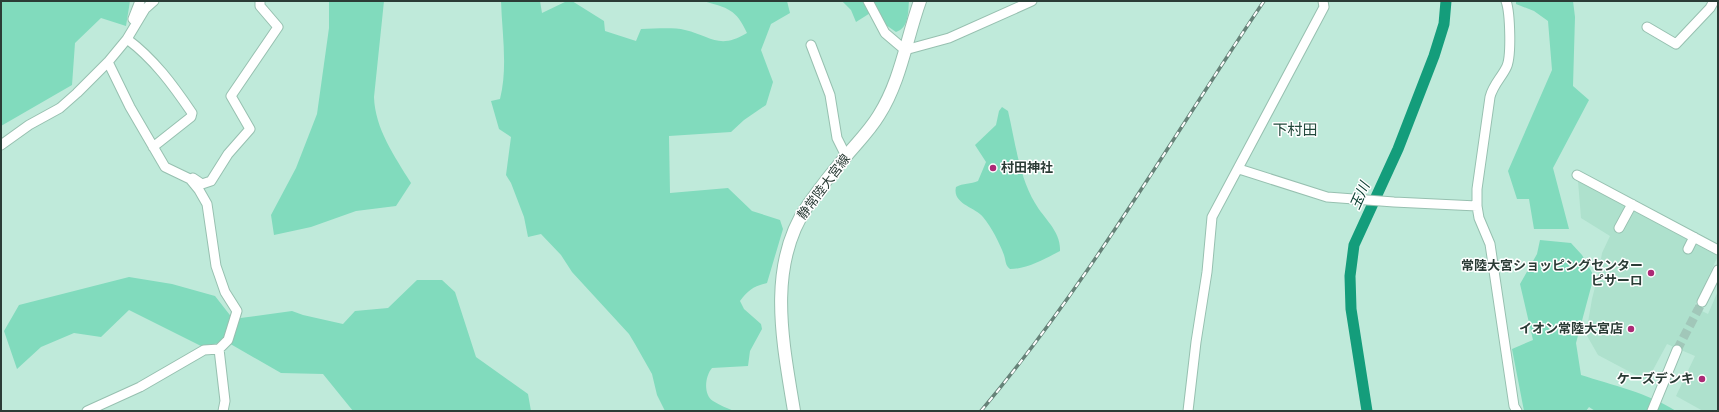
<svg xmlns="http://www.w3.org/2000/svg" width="1719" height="412" font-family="'Sofia Sans Condensed','Noto Sans JP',sans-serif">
<rect width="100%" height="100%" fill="#bfeada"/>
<!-- built -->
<path fill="#aee1cd" d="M 1578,181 L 1718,256 L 1694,307 L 1708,314 L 1718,291 L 1718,411 L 1703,411 L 1676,396 L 1695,356 L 1667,344 L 1647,381 L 1598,355 L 1586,334 L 1592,299 L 1599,271 L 1602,253 L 1610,236 L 1581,218 Z"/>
<!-- green -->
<path fill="#81dbbd" d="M 1,1 L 130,1 L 126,26 L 101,18 L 75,43 L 72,85 L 1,126 Z
M 329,1 L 384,1 L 374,97 C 375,129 395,157 411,183 L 396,206 L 356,211 L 311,227 L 274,235 L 271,215 L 296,168 L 317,114 L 329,28 Z
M 501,1 L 540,1 L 542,13 L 567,1 L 572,1 L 604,21 L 605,31 L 636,41 L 641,29 C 655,29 672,27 685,30 C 711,36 719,50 747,33 C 736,9 728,8 703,1 L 787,1 L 790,13 L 771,24 L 761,50 L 773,82 L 766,105 L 744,120 L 731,132 L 669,136 L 670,193 L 728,188 L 752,211 L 780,220 L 783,229 L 767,283 C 754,286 748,290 740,301 L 744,309 L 761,324 L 762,329 L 750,351 L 748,366 L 712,368 C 705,376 703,395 713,401 C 719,405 727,408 734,411 L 665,411 L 657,395 L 652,374 L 635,344 L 629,334 L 572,272 L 561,255 L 541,234 L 528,237 L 524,217 L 511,183 L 506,175 L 511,137 L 499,129 L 491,101 L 500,99 C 508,68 502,33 501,1 Z
M 842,1 L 909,1 C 908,12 909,28 896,32 L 883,23 L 875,10 L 856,22 L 851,10 Z
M 1516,1 L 1573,1 L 1575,17 L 1573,86 L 1589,100 L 1553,168 L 1569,229 L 1534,229 L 1529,199 L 1517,199 L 1508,171 L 1552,70 L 1548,21 L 1534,11 L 1516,4 Z
M 1002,107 L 1008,111 C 1015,141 1019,176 1035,203 C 1044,219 1061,231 1060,251 C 1044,259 1028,269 1010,269 C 1005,265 1006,261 1004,255 C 999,242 992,228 983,217 C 975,207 952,204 956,187 C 963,183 971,184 978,181 L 986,162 L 975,145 L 996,125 L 999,111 Z
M 1540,240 L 1571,243 L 1582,255 L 1594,276 L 1576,343 L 1581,375 C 1612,385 1648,393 1676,411 L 1595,411 L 1589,407 L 1586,411 L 1524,411 L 1512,349 L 1533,340 L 1520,284 L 1537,254 Z
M 129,277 L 172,284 L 215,296 L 233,319 L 292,311 L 303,315 L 343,324 L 355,311 L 388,308 L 417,280 L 442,280 L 455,292 L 476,357 L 528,394 L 531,411 L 353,411 L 323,374 L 281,373 L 227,342 L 201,346 L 129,310 L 101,337 L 74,333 L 41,347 L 17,369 L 4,331 L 19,305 Z"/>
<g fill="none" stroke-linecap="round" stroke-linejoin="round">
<!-- river -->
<path stroke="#149d7b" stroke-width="11" d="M 1367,411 L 1351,309 L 1350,276 L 1354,245 L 1398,149 L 1434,56 L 1444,24 L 1446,1"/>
<!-- minor-tunnel -->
<path stroke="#a1c7b9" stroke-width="9" stroke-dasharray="9 4.5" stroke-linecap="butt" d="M 1677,350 L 1702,302"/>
<defs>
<path id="minor" d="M 868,1 L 885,33 L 905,50 L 949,38 L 1032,1
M 1506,1 C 1510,12 1512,58 1506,68 C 1501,78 1493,85 1490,97 L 1477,189 L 1477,206 L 1479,218 L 1490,244 L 1514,406 L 1517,411
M 135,21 L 133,19 L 140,1
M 1647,27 L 1676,44 L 1710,8 L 1714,1
M 127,39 C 154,59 173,85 192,113 L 191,117 L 153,147
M 811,45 L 830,95 L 837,138 L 846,156
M 1,145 L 29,125 L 60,108 L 77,93 L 108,62 L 127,39 L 145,9 L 154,1
M 1239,169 L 1327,197 L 1394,202 L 1477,206
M 1577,175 L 1718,250
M 193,178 L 202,184 L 211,181 L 228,154 L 250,129 L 231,96 L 278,27 L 260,6 L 260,1
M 1619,228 L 1632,204
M 1688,249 L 1694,237
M 1702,302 L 1718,270
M 219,349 L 225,401 L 223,411
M 87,411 L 140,387 L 204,350 L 219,349 L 228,340 L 237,311 L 225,292 L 216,266 L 207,204 L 199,190 L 190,179 L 165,167 L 130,107 L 108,62
M 1188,411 L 1196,342 L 1207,272 L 1212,217 L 1324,7 L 1323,1
M 1652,411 L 1677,350"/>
<path id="major" d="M 794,411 C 783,343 766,266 808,205 C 820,188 833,171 847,155 C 858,142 870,130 879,115 C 901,80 906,40 920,1"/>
</defs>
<!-- minor casing -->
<use href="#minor" stroke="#97c0b0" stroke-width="11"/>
<!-- major casing -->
<use href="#major" stroke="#97c0b0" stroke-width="14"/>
<!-- minor -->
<use href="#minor" stroke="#fff" stroke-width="9"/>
<!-- major -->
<use href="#major" stroke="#fff" stroke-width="12"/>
<defs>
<path id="rail" d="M 981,411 C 1088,284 1171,139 1264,1"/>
</defs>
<!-- rail casing -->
<use href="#rail" stroke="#668278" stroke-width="3.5"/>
<!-- rail -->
<use href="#rail" stroke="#fff" stroke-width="2" stroke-dasharray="6" stroke-linecap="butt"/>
</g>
<!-- markers -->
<g fill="#ac2a76" stroke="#fff" stroke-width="1.5">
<circle cx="993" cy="168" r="4"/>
<circle cx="1651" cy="273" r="4"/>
<circle cx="1631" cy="329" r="4"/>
<circle cx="1702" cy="379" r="4"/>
</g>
<g text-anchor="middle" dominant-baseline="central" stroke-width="3" stroke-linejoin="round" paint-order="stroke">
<!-- poi labels -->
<g font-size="13" font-weight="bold" fill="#2b3c36" stroke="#fff" text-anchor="end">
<text x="1001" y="168" text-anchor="start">村田神社</text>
<text x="1643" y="266">常陸大宮ショッピングセンター<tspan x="1643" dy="15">ピサーロ</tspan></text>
<text x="1623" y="329">イオン常陸大宮店</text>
<text x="1694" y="379">ケーズデンキ</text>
</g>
<!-- street labels -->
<g font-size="13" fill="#2b3c36" stroke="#fff">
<text transform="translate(824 187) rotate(-53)">静常陸大宮線</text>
</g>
<!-- water labels -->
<g font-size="14" font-style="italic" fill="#063d2e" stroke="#fff">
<text transform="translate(1360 196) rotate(-66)">玉川</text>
</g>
<!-- quarter labels -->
<g font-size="15" fill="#23493c" stroke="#fff">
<text x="1295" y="130">下村田</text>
</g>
</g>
<!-- border -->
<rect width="1719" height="412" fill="none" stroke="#2b3c36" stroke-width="4"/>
</svg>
